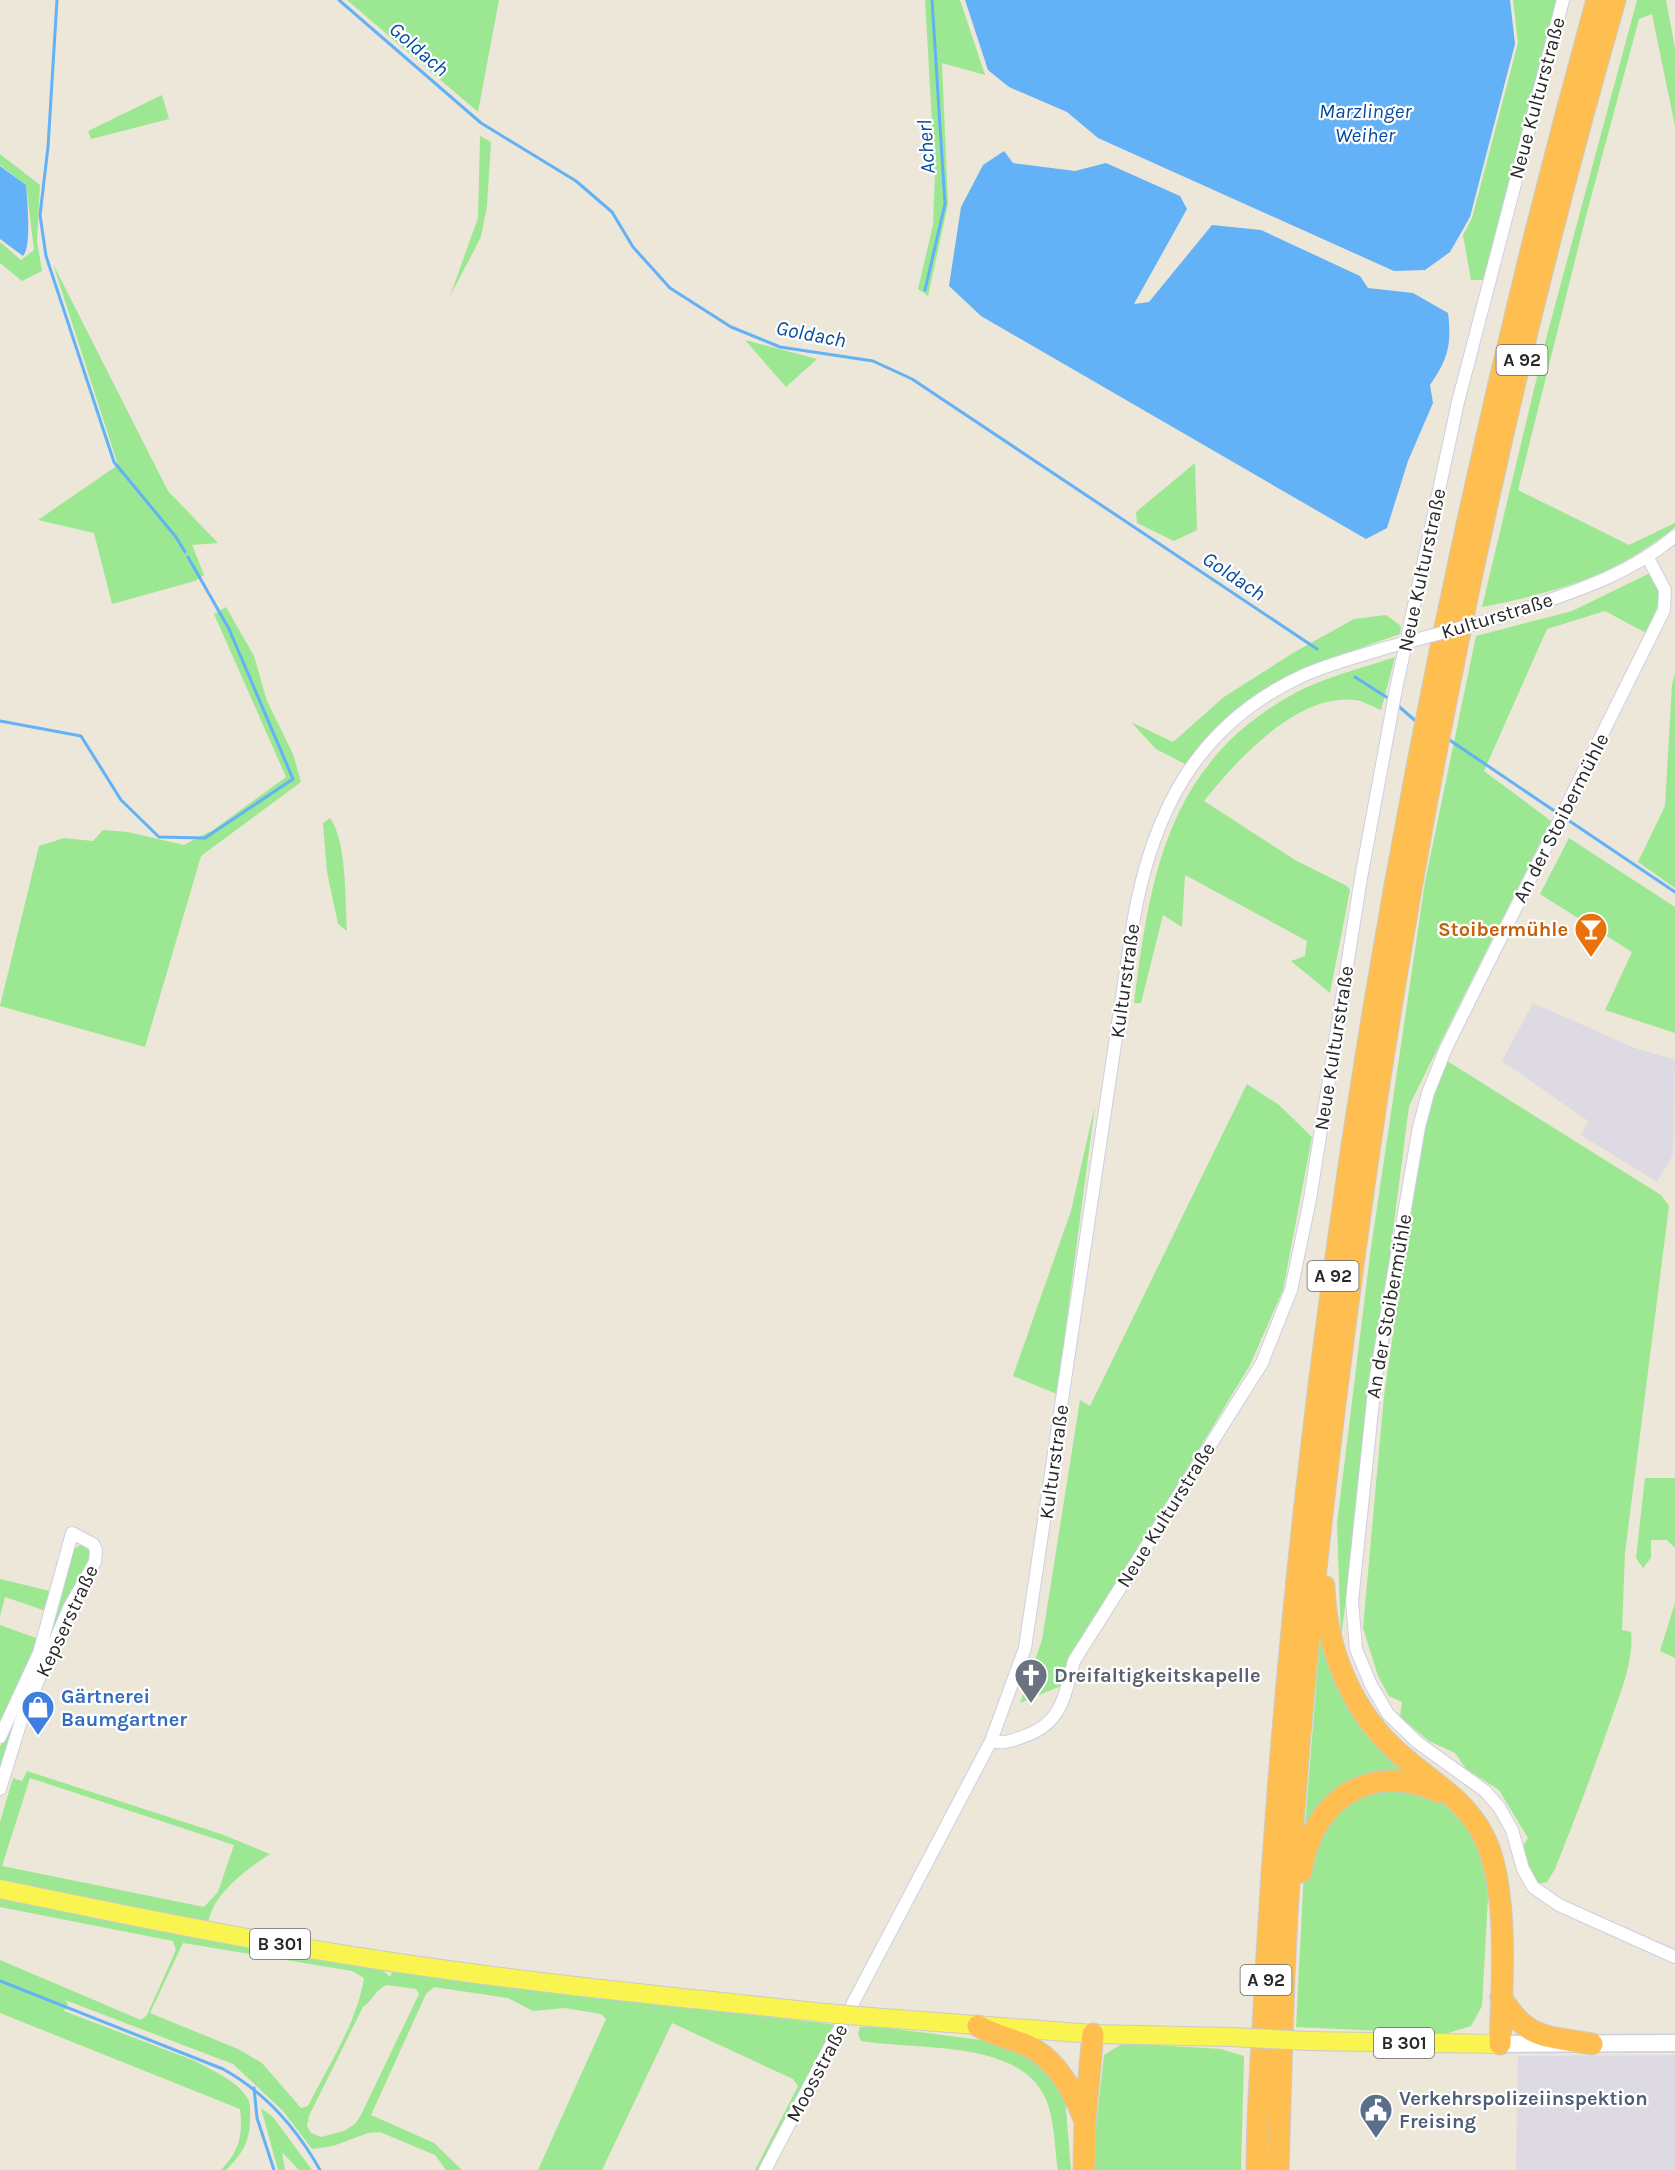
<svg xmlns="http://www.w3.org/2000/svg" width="1675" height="2170" font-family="Karla,sans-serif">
<rect width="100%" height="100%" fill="#ece7d8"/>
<!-- industrial -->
<path fill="#dedae3" d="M 1533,1003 L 1635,1048 L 1675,1060 L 1673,1155 L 1657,1182 L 1581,1135 L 1588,1121 L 1502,1061 Z
M 1675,2055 L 1675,2170 L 1516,2170 L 1518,2056 Z"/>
<!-- green -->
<path fill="#9ce791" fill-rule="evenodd" d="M 347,0 L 499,0 L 478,112 Z
M 925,0 L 960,0 L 985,75 L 942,63 L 948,204 L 928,296 L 918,289 L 933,225 L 935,173 Z
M 1513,0 L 1556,0 L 1487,280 L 1471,280 L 1463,235 L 1472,218 L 1518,43 Z
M 1637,0 L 1666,0 L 1675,48 L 1675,126 L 1652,14 L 1639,19 L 1586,216 L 1518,490 L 1629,545 L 1675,523 L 1675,527 C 1615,576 1557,592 1482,607 L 1546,339 Z
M 162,95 L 169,119 L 91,139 L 88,131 Z
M 480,136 L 491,142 L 487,206 L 481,237 L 450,296 L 478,218 Z
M 0,154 L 40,185 L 37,241 L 42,271 L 22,281 L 0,263 L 0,242 L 21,260 L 34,250 L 26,185 L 0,165 Z
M 53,264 L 168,491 L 218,543 L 192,545 L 204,575 L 195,581 L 112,604 L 94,533 L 38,520 L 118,465 Z
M 745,340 L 817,359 L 786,387 Z
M 1195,463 L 1197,530 L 1174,541 L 1137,523 L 1136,512 Z
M 1648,574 L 1653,577 L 1662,596 L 1646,633 L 1605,611 L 1547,629 L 1484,771 L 1551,821 L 1409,1106 L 1341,1638 L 1337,1524 L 1370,1255 L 1425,882 L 1476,636 L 1572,611 Z
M 226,607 L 254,656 L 267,701 L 293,754 L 301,782 L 201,856 L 145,1047 L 0,1006 L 39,846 L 64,838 L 93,841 L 103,830 L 128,832 L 184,845 L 213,830 L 286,777 L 214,614 Z
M 1386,615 L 1401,626 L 1400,634 C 1305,667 1252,685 1185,764 L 1156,749 L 1131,722 L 1173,742 L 1224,697 L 1293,653 L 1354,619 Z
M 1395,657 L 1381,710 C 1373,707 1363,701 1355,700 C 1297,693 1237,760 1204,801 L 1295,860 L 1347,886 L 1350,890 L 1330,993 L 1291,961 L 1305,956 L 1307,941 L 1185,875 L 1182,927 L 1163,915 L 1141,1003 L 1134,1003 C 1150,876 1167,767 1288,697 C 1320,678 1359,669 1395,657 Z
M 1675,673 L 1675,888 L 1638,862 L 1665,806 L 1672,685 Z
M 330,818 C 347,841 345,901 347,931 L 338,924 L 327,872 L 323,823 Z
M 1569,838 L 1675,907 L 1675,1033 L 1605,1010 L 1632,952 L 1540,894 Z
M 1444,1059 L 1661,1195 L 1669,1206 L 1625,1553 L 1622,1630 L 1631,1632 C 1634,1660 1621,1691 1612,1717 C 1594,1769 1575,1819 1555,1869 L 1547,1882 L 1538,1884 L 1532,1877 L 1523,1846 L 1528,1838 L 1499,1790 L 1466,1769 L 1455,1753 L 1429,1741 L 1400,1717 L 1402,1702 L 1389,1696 L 1378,1676 L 1363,1628 L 1384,1396 L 1424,1117 Z
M 1247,1084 L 1279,1105 L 1312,1137 L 1283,1290 L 1250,1365 L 1065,1670 L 1061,1686 L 1020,1703 L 1042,1640 L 1080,1400 L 1090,1406 Z
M 1095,1105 L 1057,1394 L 1013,1376 L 1071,1211 Z
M 1645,1478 L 1675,1478 L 1675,1548 L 1667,1540 L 1651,1540 L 1651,1558 L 1643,1568 L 1636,1558 Z
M 82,1544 L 88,1547 L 92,1556 L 0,1772 L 0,1747 L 9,1729 L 72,1550 Z
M 0,1579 L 50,1591 L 43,1610 L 5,1597 L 0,1616 Z
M 1675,1603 L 1675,1658 L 1660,1651 Z
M 0,1625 L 39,1639 L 0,1731 Z
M 1321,1627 L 1330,1656 L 1429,1781 L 1402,1773 L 1307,1826 L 1305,1825 Z
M 27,1771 L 221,1834 L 270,1854 C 250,1867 222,1887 212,1910 C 210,1915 209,1919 207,1924 L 0,1881 L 0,1822 L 13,1778 L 22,1781 ZM 30,1778 L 234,1845 L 218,1892 L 204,1907 L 2,1866 Z
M 1390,1784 L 1441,1798 L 1475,1833 L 1485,1870 L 1488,1897 L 1482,2006 L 1471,2026 L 1445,2034 L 1296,2027 L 1304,1871 L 1333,1809 Z
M 0,1896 L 376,1964 L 390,1977 L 392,1972 L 838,2025 L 759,2170 L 755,2170 L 798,2086 L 793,2079 L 672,2023 L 602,2170 L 538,2170 L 606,2019 L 601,2014 L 565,2008 L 533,2011 L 508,1998 L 434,1987 L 426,1994 L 371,2115 L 434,2143 L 462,2170 L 446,2170 L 435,2155 L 380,2132 L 368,2133 L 333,2146 L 312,2149 L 283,2111 L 233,2064 L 65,2000 L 68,2004 L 64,2011 L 195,2061 C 212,2070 238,2081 248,2099 C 251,2104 250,2112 250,2117 C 250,2142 243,2153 226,2170 L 221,2170 C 240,2150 243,2135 240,2109 L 0,2013 L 0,1960 L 141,2020 L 147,2015 L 176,1950 L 173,1941 L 0,1907 ZM 183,1943 L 352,1971 L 364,1978 C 357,2023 328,2066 308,2106 L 301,2108 L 262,2063 L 238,2049 L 150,2013 ZM 387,1985 L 416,1989 L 419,1994 L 361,2115 L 355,2124 L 344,2131 L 321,2137 L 311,2133 L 307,2126 L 309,2116 L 363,2007 C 373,2000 376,1989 387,1985 Z
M 873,2026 L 996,2042 L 1018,2049 L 1048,2073 L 1065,2097 L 1071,2170 L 1058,2170 C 1054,2146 1055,2111 1041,2090 C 1009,2040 914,2050 861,2041 L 858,2034 L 860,2027 Z
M 1123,2043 L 1221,2049 L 1244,2056 L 1241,2170 L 1094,2170 L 1096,2126 L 1104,2055 Z
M 261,2108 L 273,2117 L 312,2170 L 299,2170 L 282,2152 L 285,2170 L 278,2170 Z"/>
<!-- water -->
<path fill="#63b1f6" d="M 965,0 L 1510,0 L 1515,44 L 1470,217 L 1450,252 L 1425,270 L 1394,271 L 1098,138 L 1067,112 L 1009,87 L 988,70 Z
M 1004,151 L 1013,163 L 1075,171 L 1106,163 L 1180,196 L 1187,209 L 1134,304 L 1149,302 L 1212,225 L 1261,230 L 1360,276 L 1368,288 L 1413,293 L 1448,313 C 1452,344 1448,359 1430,385 L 1433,403 L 1408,461 L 1387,528 L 1366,539 L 981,316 L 949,286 L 961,207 L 983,165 Z
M 0,166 L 26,185 C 27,200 32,246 23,256 L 0,239 Z"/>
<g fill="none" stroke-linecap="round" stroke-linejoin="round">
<!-- stream -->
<path stroke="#63b1f6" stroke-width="3" d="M 57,0 L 48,147 L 40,215 L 46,256 L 114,462 L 176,537 L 185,552
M 339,0 L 481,123 L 576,181 L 612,212 L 633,247 L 670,288 L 731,327 L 780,347 L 873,361 L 912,379 L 1317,649
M 925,290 L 945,204 L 932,0
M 1355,677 L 1391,700
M 1396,704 L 1418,723
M 0,721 L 81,736 L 121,800 L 159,837 L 205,838 L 293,779 L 229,629 L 188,557
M 1448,739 L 1559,814
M 1565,818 L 1675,892
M 0,1981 L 223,2069 C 266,2093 296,2127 320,2170
M 254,2088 L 257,2118 L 274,2170"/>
<defs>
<path id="minor" d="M 1648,558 L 1665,590 L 1664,610 L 1446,1048 L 1428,1093 L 1419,1127 L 1375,1382 L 1352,1601 L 1356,1649 L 1371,1685 L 1388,1714 L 1417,1742 L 1485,1791 L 1499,1807 L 1512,1830 L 1523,1869 L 1533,1887 L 1559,1905 L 1675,1957
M 1498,618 C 1561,595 1623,580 1675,536
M 0,1737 L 39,1653 L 72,1533 L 93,1544 L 96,1550 L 95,1562 L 69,1608 L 21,1721 L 0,1789
M 991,1741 C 1003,1744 1011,1741 1022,1737 C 1062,1724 1064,1697 1074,1661 L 1262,1363 L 1291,1290 L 1310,1199 L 1361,878 L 1396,689 L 1458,402 L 1563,0
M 765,2170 L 991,1741 L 1025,1648 L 1133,923 C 1152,813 1196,725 1302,676 C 1328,664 1357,657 1385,648"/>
<path id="secondary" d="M 1500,2044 L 1675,2043"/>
<path id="primary" d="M 0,1889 C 126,1915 252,1941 379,1960 C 528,1983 677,1997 826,2013
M 871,2017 L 1093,2034 L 1231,2037
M 1308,2041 L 1500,2044"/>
<path id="motorway" d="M 1324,1586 C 1326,1649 1352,1713 1401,1755 C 1429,1780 1463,1798 1482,1833 C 1510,1883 1502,1987 1500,2044
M 1301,1872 C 1312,1800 1370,1760 1439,1792
M 1501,1997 C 1528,2041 1545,2035 1592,2044
M 978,2026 C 993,2035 1009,2038 1026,2045 C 1056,2058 1074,2092 1085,2121
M 1084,2170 L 1085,2121 L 1093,2034
M 1257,2170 C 1257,2104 1263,2037 1266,1971 C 1275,1809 1289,1647 1307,1486 C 1364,983 1462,488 1597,0
M 1278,2170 C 1281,2085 1282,2000 1287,1916 C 1299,1706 1322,1497 1350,1288 C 1407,854 1494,421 1615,0"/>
</defs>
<!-- minor casing -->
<use href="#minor" stroke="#cecee3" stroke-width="14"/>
<!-- secondary casing -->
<use href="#secondary" stroke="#cecee3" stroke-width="19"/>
<!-- primary casing -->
<use href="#primary" stroke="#cbcbcb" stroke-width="20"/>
<!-- motorway casing -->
<use href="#motorway" stroke="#cbcbcb" stroke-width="23"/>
<!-- minor -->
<use href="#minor" stroke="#fff" stroke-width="12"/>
<!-- secondary -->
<use href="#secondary" stroke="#fff" stroke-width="16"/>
<!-- primary -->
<use href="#primary" stroke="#f9f450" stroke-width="18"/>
<!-- motorway -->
<use href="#motorway" stroke="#ffbf50" stroke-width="21"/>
<defs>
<path id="minor-bridge" d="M 1385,648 L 1498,618"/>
<path id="primary-bridge" d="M 826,2013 L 871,2017
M 1231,2037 L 1308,2041"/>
</defs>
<!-- minor-bridge casing -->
<use href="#minor-bridge" stroke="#cecee3" stroke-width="14" stroke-linecap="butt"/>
<!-- primary-bridge casing -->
<use href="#primary-bridge" stroke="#cbcbcb" stroke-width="20" stroke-linecap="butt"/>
<!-- minor-bridge -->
<use href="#minor-bridge" stroke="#fff" stroke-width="12"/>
<!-- primary-bridge -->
<use href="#primary-bridge" stroke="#f9f450" stroke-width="18"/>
</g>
<!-- icons -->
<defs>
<symbol id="bar-pin" viewBox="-11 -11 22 30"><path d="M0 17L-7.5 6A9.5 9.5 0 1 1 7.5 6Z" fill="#e8710a" stroke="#fff"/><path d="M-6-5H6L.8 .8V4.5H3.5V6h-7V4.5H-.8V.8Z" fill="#fff"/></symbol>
<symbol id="church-pin" viewBox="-11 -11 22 30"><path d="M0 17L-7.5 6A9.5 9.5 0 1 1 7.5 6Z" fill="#6b7280" stroke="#fff"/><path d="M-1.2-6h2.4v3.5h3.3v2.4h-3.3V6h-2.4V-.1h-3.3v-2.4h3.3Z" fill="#fff"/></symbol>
<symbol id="shop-pin" viewBox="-11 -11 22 30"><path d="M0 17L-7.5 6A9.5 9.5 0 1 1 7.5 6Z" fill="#3f7fe0" stroke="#fff"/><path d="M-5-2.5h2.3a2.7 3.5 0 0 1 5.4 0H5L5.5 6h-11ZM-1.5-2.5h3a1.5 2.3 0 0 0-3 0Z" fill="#fff"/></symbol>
<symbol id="civic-pin" viewBox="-11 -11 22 30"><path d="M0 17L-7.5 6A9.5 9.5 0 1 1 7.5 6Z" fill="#5c6f8a" stroke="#fff"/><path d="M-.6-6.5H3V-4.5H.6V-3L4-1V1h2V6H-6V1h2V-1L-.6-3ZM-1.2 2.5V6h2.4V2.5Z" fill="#fff"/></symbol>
</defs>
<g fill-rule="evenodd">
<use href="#bar-pin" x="1572" y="910" width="38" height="52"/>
<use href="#church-pin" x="1012" y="1656" width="38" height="52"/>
<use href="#shop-pin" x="19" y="1688" width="38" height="52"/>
<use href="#civic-pin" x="1357" y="2091" width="38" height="52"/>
</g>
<g text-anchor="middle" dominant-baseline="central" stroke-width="4.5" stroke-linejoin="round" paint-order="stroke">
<!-- shield labels -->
<g fill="#fff" stroke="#686868" stroke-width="1.5">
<rect x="1496.5" y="345" width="51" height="30" rx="4.5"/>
<rect x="1307.5" y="1261" width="51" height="30" rx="4.5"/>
<rect x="250" y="1929" width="60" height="30" rx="4.5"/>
<rect x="1240.5" y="1965" width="51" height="30" rx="4.5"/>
<rect x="1374" y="2028" width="60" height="30" rx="4.5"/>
</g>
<g font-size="18" font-weight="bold" fill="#282828">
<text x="1522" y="360">A 92</text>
<text x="1333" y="1276">A 92</text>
<text x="280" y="1944">B 301</text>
<text x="1266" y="1980">A 92</text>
<text x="1404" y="2043">B 301</text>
</g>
<!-- street labels -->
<g font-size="20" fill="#282828" stroke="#fff">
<text transform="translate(1537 98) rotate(-75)">Neue Kulturstraße</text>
<text transform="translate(1422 570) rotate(-78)">Neue Kulturstraße</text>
<text transform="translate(1497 616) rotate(-17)">Kulturstraße</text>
<text transform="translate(1561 818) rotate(-63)">An der Stoibermühle</text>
<text transform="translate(1125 981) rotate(-82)">Kulturstraße</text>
<text transform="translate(1334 1048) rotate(-81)">Neue Kulturstraße</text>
<text transform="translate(1389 1306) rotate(-80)">An der Stoibermühle</text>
<text transform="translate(1054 1462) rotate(-82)">Kulturstraße</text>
<text transform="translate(1166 1515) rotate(-58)">Neue Kulturstraße</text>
<text transform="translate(67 1621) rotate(-65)">Kepserstraße</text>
<text transform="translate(817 2073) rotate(-62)">Moosstraße</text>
</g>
<!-- food labels -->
<g font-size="20" font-weight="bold" fill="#c56008" stroke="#fff" text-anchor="end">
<text x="1568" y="929">Stoibermühle</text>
</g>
<!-- worship labels -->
<g font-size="20" font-weight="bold" fill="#5b616d" stroke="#fff" text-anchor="start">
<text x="1054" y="1675">Dreifaltigkeitskapelle</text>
</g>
<!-- shop labels -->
<g font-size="20" font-weight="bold" fill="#366cbe" stroke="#fff" text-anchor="start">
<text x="61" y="1696">Gärtnerei<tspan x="61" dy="23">Baumgartner</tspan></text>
</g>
<!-- service labels -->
<g font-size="20" font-weight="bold" fill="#4e5e75" stroke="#fff" text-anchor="start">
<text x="1399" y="2098">Verkehrspolizeiinspektion<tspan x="1399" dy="23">Freising</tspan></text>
</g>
<!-- water labels -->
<g font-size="21" font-style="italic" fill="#054b9f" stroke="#fff">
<text transform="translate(419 49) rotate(41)">Goldach</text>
<text x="1365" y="111">Marzlinger<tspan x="1365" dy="24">Weiher</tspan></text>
<text transform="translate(926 147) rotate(-94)">Acherl</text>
<text transform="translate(811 334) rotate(11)">Goldach</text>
<text transform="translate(1234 576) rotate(34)">Goldach</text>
</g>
</g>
</svg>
